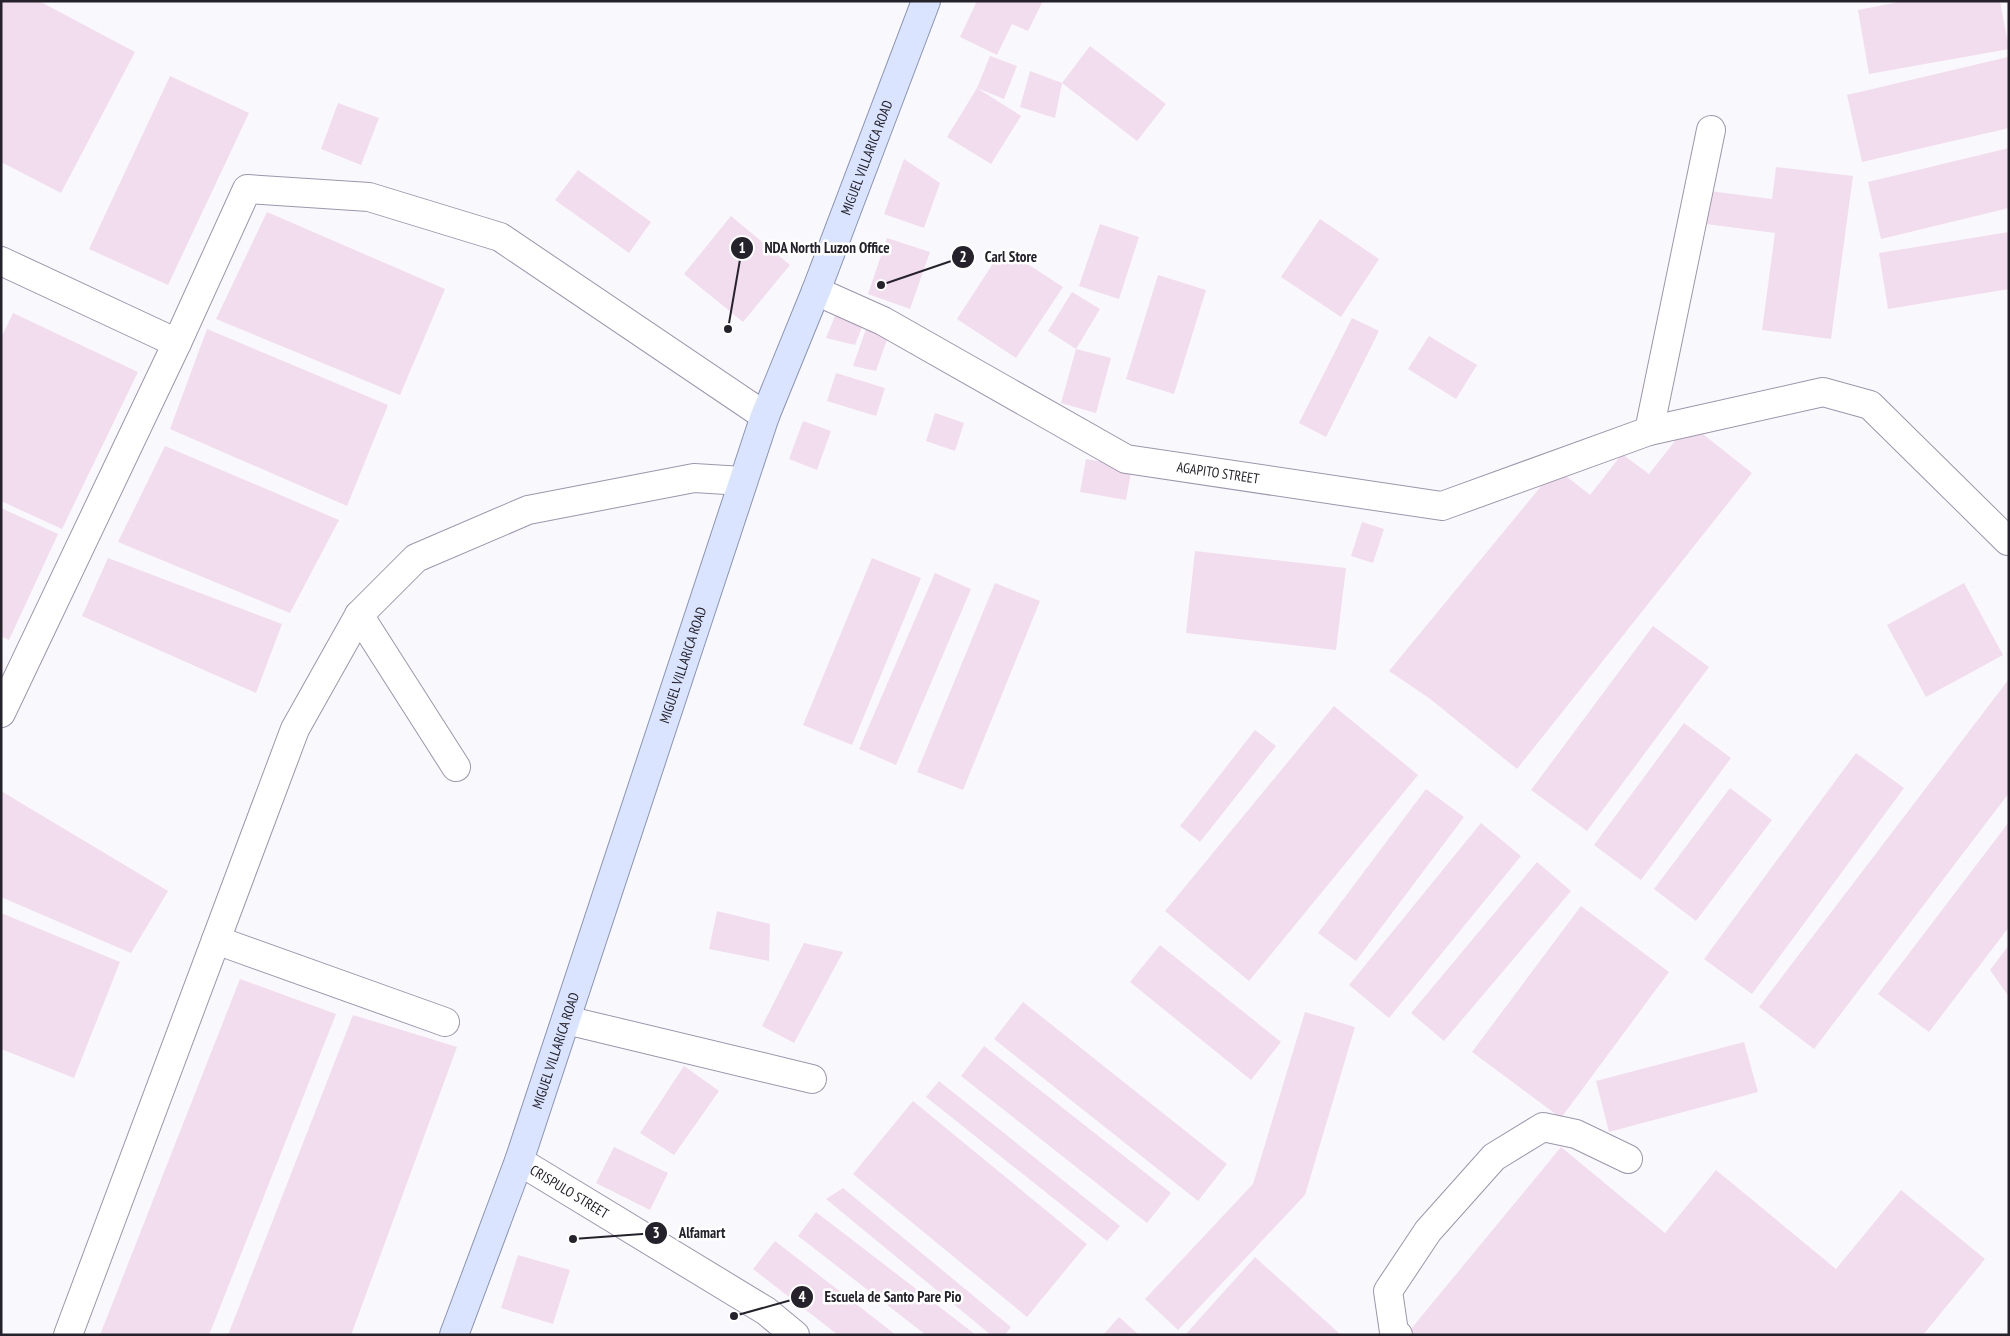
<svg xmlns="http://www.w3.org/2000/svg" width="2010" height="1336" font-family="'PT Sans Narrow',sans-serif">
<rect width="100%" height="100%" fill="#f9f8fd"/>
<!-- building -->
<path fill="#f2ddef" d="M 1,1 L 39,1 L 135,52 L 61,193 L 1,162 Z
M 977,1 L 1043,1 L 1028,31 L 1012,24 L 997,55 L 960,37 Z
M 1904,1 L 2000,1 L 2009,49 L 1869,74 L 1858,10 Z
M 1090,46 L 1166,104 L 1137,141 L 1062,83 Z
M 990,56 L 1017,66 L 1004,99 L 977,88 L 1021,116 L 991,164 L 947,137 L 977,88 Z
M 2008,57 L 2009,128 L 1862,162 L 1847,95 Z
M 1030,71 L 1062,83 L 1055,118 L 1020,107 Z
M 170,76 L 249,113 L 168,285 L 89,249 Z
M 338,103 L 379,118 L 361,165 L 321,149 Z
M 2009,148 L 2009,208 L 1881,239 L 1868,182 Z
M 904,159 L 940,183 L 924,228 L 884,214 Z
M 1776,167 L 1853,176 L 1831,339 L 1762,330 L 1775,233 L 1706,224 L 1710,191 L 1772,199 Z
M 578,170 L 651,222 L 629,253 L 555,200 Z
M 267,212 L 445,289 L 400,395 L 216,319 Z
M 731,216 L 790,265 L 743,322 L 684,274 Z
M 1320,219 L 1379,259 L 1341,317 L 1281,277 Z
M 1100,224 L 1139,237 L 1119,299 L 1079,286 Z
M 2009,232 L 2009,289 L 1888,309 L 1879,253 Z
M 887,238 L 930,252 L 910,309 L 868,294 Z
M 1003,248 L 1063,287 L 1016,358 L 957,319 Z
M 1158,275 L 1206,290 L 1174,394 L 1126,379 Z
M 1072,292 L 1100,309 L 1076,349 L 1048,331 Z
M 837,311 L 864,322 L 855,345 L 826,338 Z
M 13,313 L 138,372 L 62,529 L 1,501 L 1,338 Z
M 1352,318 L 1379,331 L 1326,437 L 1299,423 Z
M 867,326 L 890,331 L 876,371 L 853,366 Z
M 207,329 L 388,405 L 347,506 L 170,429 Z
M 1429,336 L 1477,365 L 1456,399 L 1408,369 Z
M 1076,349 L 1111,358 L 1096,413 L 1061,403 Z
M 836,373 L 885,388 L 876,416 L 827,401 Z
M 935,413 L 964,423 L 955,451 L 926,441 Z
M 803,421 L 831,431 L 817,470 L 789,459 Z
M 1689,423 L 1752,473 L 1517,769 L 1429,698 L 1389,671 L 1556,468 L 1590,495 L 1622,454 L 1649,474 Z
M 165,446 L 339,520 L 290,613 L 118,542 Z
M 1086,459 L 1132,467 L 1126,500 L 1080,492 Z
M 1,508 L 58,534 L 9,640 L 1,636 Z
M 1362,522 L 1384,529 L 1373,563 L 1351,556 Z
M 1195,551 L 1346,568 L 1336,650 L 1186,633 Z
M 108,558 L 282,624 L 256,693 L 82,616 Z
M 872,558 L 921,578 L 852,745 L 803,725 Z
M 935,573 L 971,589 L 896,765 L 859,749 Z
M 995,583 L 1040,601 L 963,790 L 917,772 Z
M 1964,583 L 2003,655 L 1926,697 L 1887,625 Z
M 1653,626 L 1709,667 L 1587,831 L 1531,790 Z
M 2009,679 L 2009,793 L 1814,1049 L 1759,1007 Z
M 1334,706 L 1418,775 L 1249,981 L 1165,911 Z
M 1684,723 L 1731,758 L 1641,880 L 1594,845 Z
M 1255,730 L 1276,746 L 1200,842 L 1180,826 Z
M 1856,753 L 1904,788 L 1752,994 L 1704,959 Z
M 1730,788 L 1772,820 L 1696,921 L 1654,889 Z
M 1426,789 L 1464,817 L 1356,961 L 1318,933 Z
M 1,791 L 168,891 L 131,953 L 1,897 Z
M 2009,822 L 2009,927 L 1929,1032 L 1878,994 Z
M 1481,823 L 1521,856 L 1389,1018 L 1349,985 Z
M 1537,862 L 1571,891 L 1444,1041 L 1411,1013 Z
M 1581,906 L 1669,972 L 1561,1118 L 1472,1052 Z
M 717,911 L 770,924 L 769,961 L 709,949 Z
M 1,913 L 120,962 L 74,1078 L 1,1049 Z
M 804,943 L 843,952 L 794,1043 L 762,1026 Z
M 1160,945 L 1281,1042 L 1251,1080 L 1130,982 Z
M 2009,945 L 2009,997 L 1990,970 Z
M 240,979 L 336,1014 L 209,1335 L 100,1335 Z
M 1023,1002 L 1227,1164 L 1198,1201 L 994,1039 Z
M 1305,1012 L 1355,1027 L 1305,1195 L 1178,1330 L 1145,1299 L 1253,1184 Z
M 353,1015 L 457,1047 L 351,1335 L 228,1335 Z
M 1744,1042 L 1758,1092 L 1609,1132 L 1596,1081 Z
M 984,1046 L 1171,1193 L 1147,1223 L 961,1076 Z
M 684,1066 L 719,1091 L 674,1155 L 640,1133 Z
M 939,1081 L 1120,1226 L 1107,1241 L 926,1097 Z
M 913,1101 L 1087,1244 L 1027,1317 L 853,1174 Z
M 614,1147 L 668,1173 L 650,1210 L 596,1183 Z
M 1561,1147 L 1665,1233 L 1716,1170 L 1836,1269 L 1901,1190 L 1985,1259 L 1923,1335 L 1406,1335 Z
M 843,1188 L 1011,1327 L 1005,1335 L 991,1335 L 826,1199 Z
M 816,1212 L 976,1335 L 926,1335 L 798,1236 Z
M 775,1241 L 896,1335 L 838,1335 L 753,1269 Z
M 518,1255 L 570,1270 L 553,1324 L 501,1308 Z
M 1255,1257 L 1341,1335 L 1185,1335 Z
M 1119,1317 L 1139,1335 L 1103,1335 Z"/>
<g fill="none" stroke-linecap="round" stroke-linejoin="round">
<defs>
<g id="minor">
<path d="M 1,261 L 177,343"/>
<path id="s1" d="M 816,291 L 883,321 L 1126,459 L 1442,506 L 1649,431 L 1823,392 L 1870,405 L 2008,541"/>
<path d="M 1649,431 L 1711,130"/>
<path d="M 359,615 L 456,767"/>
<path d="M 1,713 L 177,343 L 247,189 L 369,197 L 500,237 L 765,416"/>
<path d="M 216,940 L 445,1022"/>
<path d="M 566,1020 L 812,1079"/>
<path id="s2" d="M 519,1161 L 766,1311 L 795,1335"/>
<path d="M 68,1335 L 295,729 L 359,615 L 416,558 L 528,510 L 694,478 L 743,481"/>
<path d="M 1398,1335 L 1394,1332 L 1388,1291 L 1428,1231 L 1494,1157 L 1543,1127 L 1576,1134 L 1628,1159"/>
</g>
<g id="major">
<path id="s3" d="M 454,1335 L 519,1161 L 765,416 L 816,291 L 926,1"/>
</g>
</defs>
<!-- minor casing -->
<use href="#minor" stroke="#9d96ac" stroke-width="30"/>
<!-- major casing -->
<use href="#major" stroke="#8b94b4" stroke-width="30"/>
<!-- minor -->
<use href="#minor" stroke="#fff" stroke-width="28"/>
<!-- major -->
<use href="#major" stroke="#dae4fe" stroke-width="28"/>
</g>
<g text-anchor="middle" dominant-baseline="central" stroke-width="5" stroke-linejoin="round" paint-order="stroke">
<!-- street labels -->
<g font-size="14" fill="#25222b" stroke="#fff">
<text stroke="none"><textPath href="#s3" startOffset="1248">MIGUEL VILLARICA ROAD</textPath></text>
<text stroke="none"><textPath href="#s1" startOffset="446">AGAPITO STREET</textPath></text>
<text stroke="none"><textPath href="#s3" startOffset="708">MIGUEL VILLARICA ROAD</textPath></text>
<text stroke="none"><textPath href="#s3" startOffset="302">MIGUEL VILLARICA ROAD</textPath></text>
<text stroke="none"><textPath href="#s2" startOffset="59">CRISPULO STREET</textPath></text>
</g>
</g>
<!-- callouts -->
<path fill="none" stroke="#25222b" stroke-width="2" d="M728 329L742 248M881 285L963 257M573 1239L656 1233M734 1316L802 1297"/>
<g fill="#25222b" stroke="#fff" stroke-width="2">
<circle cx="728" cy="329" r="5"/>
<circle cx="881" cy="285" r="5"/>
<circle cx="573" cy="1239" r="5"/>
<circle cx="734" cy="1316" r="5"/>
<circle cx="742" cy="248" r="12"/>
<circle cx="963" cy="257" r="12"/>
<circle cx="656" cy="1233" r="12"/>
<circle cx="802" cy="1297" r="12"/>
</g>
<g font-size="15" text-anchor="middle" font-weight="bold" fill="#fff">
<text x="742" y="253">1</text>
<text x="963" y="262">2</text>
<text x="656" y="1238">3</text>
<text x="802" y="1302">4</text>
</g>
<g font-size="15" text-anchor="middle" font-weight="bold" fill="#25222b" stroke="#fff" stroke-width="5" stroke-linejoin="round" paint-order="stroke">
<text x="827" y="253">NDA North Luzon Office</text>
<text x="1011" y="262">Carl Store</text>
<text x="702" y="1238">Alfamart</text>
<text x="893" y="1302">Escuela de Santo Pare Pio</text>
</g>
<!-- border -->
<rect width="2010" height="1336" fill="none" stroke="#25222b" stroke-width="5"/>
</svg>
